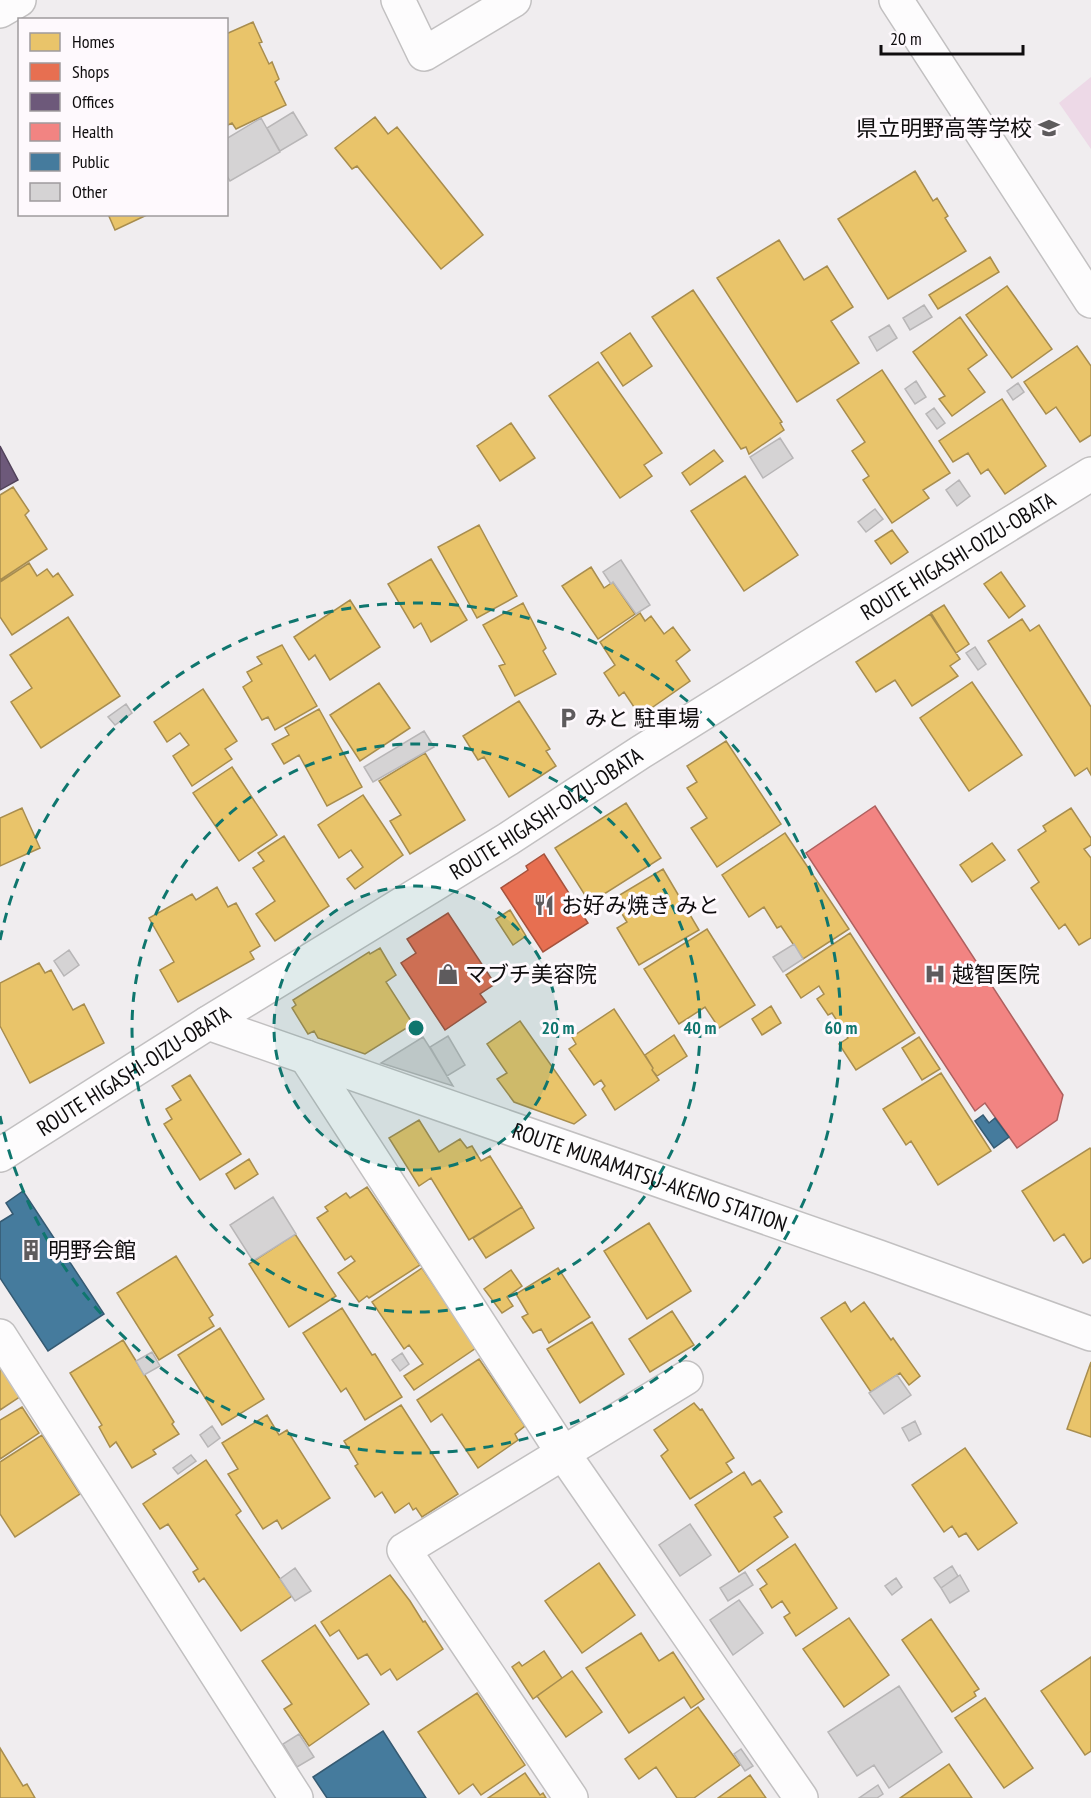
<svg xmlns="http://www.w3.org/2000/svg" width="1091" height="1798" font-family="'PT Sans Narrow','Noto Sans JP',sans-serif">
<rect width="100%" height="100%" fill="#f0edef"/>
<!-- green -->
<path fill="#edd9e7" d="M 1091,77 L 1091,149 L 1059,103 Z"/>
<!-- homes -->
<path fill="#e9c46a" stroke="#a88d4e" stroke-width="1.5" d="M 253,22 L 262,42 L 259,43 L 269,64 L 272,62 L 279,79 L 275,82 L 286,105 L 236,129 L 232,123 L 226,126 L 226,34 Z
M 375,117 L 388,134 L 397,127 L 483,235 L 441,269 L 357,166 L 352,169 L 335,148 Z
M 915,171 L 933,201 L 937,198 L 948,216 L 945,218 L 966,251 L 888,299 L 838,219 Z
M 108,214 L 149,214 L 115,230 Z
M 779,240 L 804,280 L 827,266 L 853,307 L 831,321 L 859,363 L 797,402 L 717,278 Z
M 990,257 L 999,272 L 938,309 L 929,295 Z
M 1007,286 L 1052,349 L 1012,378 L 966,315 Z
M 693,290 L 782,422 L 780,423 L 784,430 L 749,454 L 746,447 L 741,449 L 652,317 Z
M 960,317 L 987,355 L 968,369 L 985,392 L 952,416 L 939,399 L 945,396 L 913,352 Z
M 630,333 L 652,366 L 623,386 L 601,353 Z
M 1077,346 L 1091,366 L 1091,435 L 1080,442 L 1056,407 L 1046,414 L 1024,382 Z
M 598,362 L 662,453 L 644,465 L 652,476 L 620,498 L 549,396 Z
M 882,370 L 950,473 L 923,490 L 929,498 L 892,523 L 863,480 L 869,476 L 852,451 L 865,442 L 837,400 Z
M 1002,399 L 1046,466 L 1005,494 L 988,469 L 981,474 L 968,453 L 953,462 L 939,441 Z
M 511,423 L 535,458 L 500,481 L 477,446 Z
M 714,450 L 723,461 L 690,485 L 682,473 Z
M 745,476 L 798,555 L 744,591 L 691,511 Z
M 13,487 L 29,511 L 25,515 L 47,549 L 0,580 L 0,495 Z
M 479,525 L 517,596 L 477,618 L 438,547 Z
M 892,530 L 908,552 L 891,564 L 875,541 Z
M 431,559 L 467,620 L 431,642 L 421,623 L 414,628 L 388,584 Z
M 29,563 L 37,576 L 47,569 L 53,577 L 58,573 L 73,595 L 12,635 L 0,617 L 0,582 Z
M 591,567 L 604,588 L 613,582 L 635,614 L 598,639 L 562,586 Z
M 1001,572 L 1025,606 L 1009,618 L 984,584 Z
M 350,600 L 380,647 L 330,680 L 315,655 L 309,660 L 294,637 Z
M 523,603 L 546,648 L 543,651 L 556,674 L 515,696 L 499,666 L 505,664 L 483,625 Z
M 944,605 L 969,644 L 956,653 L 931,613 Z
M 640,613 L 645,621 L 651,616 L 664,634 L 673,627 L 690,650 L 676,661 L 690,681 L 640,716 L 624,692 L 619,696 L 604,673 L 615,665 L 600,642 Z
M 930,614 L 960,659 L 950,666 L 958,676 L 912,706 L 895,680 L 876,692 L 856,662 Z
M 68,617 L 120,696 L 41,748 L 11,702 L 32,688 L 10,655 Z
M 1022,619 L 1030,631 L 1039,625 L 1091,707 L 1091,775 L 1087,768 L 1075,776 L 988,641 Z
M 282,645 L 317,706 L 275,730 L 268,717 L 262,720 L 243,687 L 252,681 L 247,672 L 262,664 L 257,657 Z
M 972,682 L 1022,755 L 969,791 L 920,718 Z
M 379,683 L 410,728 L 360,761 L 330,715 Z
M 203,689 L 237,741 L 225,749 L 232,759 L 192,786 L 173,756 L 189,745 L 180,733 L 167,742 L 154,722 Z
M 519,701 L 550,749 L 546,751 L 556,766 L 509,797 L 484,757 L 478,760 L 463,736 Z
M 319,709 L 362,787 L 327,806 L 299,755 L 284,764 L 272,744 L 289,735 L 285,728 Z
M 726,741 L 781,824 L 717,867 L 691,828 L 707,818 L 687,788 L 697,782 L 687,766 Z
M 425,753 L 465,820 L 410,854 L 390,821 L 401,815 L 379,781 Z
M 232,767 L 277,835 L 239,861 L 193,793 Z
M 363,795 L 403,855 L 355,889 L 347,879 L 363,867 L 351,850 L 339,858 L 318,825 Z
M 626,803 L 661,858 L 590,903 L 555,848 Z
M 22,808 L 40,848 L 0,866 L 0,818 Z
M 1071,808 L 1091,838 L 1091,845 L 1084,849 L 1091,858 L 1091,938 L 1079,945 L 1065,924 L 1059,929 L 1031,888 L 1039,882 L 1018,850 L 1046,831 L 1043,826 Z
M 785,833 L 849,929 L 803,959 L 781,926 L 777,928 L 764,907 L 749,917 L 722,875 Z
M 284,836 L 329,906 L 275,941 L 256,914 L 275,901 L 253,868 L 264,861 L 258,853 Z
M 992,843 L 1005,860 L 972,882 L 960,865 Z
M 663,869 L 699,930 L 639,965 L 617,928 L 627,922 L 613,899 Z
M 217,887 L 228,907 L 236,903 L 260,946 L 250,952 L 254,959 L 178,1002 L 160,970 L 174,962 L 149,918 L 192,894 L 196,900 Z
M 510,910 L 526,936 L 513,945 L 496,919 Z
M 707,929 L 755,1005 L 719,1028 L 705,1007 L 679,1024 L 644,969 Z
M 850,933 L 915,1033 L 856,1070 L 839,1044 L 848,1038 L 832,1013 L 828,1015 L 817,999 L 824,994 L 819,986 L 801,998 L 786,975 Z
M 380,948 L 396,975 L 386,982 L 413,1024 L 365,1054 L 318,1038 L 314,1031 L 308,1034 L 292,1008 L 296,1005 L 293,1000 L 369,952 L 370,954 Z
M 39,963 L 45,973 L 51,970 L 73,1010 L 84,1004 L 104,1043 L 30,1083 L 0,1026 L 0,983 Z
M 771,1006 L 781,1023 L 762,1035 L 752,1019 Z
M 614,1009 L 653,1068 L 652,1070 L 659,1080 L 615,1110 L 602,1089 L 605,1086 L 601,1080 L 594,1085 L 569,1049 L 576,1044 L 572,1037 Z
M 520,1021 L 586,1115 L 574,1124 L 514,1102 L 497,1079 L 507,1073 L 487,1044 Z
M 674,1035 L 687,1056 L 657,1076 L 652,1070 L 653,1068 L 645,1055 Z
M 919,1037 L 940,1069 L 922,1080 L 902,1048 Z
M 941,1073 L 991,1151 L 938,1185 L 911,1141 L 906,1145 L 883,1109 Z
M 190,1075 L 241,1154 L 200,1180 L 164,1124 L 172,1119 L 166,1109 L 181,1100 L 172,1086 Z
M 419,1120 L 439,1152 L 460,1139 L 467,1148 L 472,1146 L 481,1161 L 490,1156 L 522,1207 L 469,1240 L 431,1178 L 419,1186 L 389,1138 Z
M 1090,1148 L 1091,1150 L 1091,1258 L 1083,1263 L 1064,1234 L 1054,1241 L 1022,1191 Z
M 249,1159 L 258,1174 L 235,1189 L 226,1174 Z
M 367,1187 L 420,1265 L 369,1298 L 367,1296 L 359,1302 L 338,1273 L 355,1261 L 351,1256 L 345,1260 L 317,1218 L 328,1211 L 325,1207 L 346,1193 L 350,1198 Z
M 522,1207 L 534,1228 L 486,1258 L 473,1238 Z
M 649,1223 L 691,1291 L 647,1319 L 604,1251 Z
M 295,1234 L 336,1296 L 289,1327 L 249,1264 Z
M 176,1256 L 213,1315 L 209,1318 L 214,1326 L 159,1360 L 117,1293 Z
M 422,1268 L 476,1348 L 414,1390 L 404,1376 L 423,1364 L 409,1345 L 404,1349 L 372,1302 Z
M 558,1268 L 590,1317 L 549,1343 L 541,1329 L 533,1333 L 522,1317 L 528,1314 L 516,1294 Z
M 511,1270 L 522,1286 L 507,1297 L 513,1306 L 502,1313 L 484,1289 Z
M 845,1302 L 851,1312 L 864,1302 L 891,1340 L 893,1338 L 920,1376 L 909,1385 L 900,1373 L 871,1392 L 821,1318 Z
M 342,1308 L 372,1355 L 375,1354 L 402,1397 L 365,1420 L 346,1388 L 341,1392 L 303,1333 Z
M 672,1311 L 694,1345 L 650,1372 L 629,1339 Z
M 592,1322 L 624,1374 L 580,1403 L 547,1349 Z
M 220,1328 L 264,1399 L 222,1425 L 178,1355 Z
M 123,1340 L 174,1422 L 172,1424 L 179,1434 L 153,1450 L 156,1454 L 132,1468 L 116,1442 L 110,1447 L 99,1427 L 102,1425 L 70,1373 Z
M 479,1359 L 525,1426 L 515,1434 L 518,1440 L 478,1468 L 442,1414 L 431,1422 L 417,1400 Z
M 1091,1362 L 1091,1437 L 1067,1429 Z
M 0,1364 L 21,1396 L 0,1410 Z
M 694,1403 L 700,1410 L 702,1409 L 734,1458 L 726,1463 L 732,1472 L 690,1499 L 661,1456 L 668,1450 L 654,1430 Z
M 401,1405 L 458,1494 L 422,1517 L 416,1508 L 413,1510 L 409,1503 L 395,1513 L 382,1492 L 375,1497 L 355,1466 L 358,1464 L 344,1441 Z
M 22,1407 L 39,1433 L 0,1459 L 0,1420 Z
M 267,1415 L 279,1435 L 287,1430 L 330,1498 L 282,1529 L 277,1520 L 263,1529 L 228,1474 L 238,1469 L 222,1443 Z
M 42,1435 L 80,1494 L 15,1537 L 0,1514 L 0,1462 Z
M 965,1448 L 1017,1523 L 978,1550 L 966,1533 L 959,1537 L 952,1526 L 944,1532 L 912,1485 Z
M 206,1460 L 241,1511 L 236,1515 L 292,1596 L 241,1631 L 204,1578 L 199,1582 L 193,1572 L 198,1569 L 168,1524 L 160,1529 L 143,1504 Z
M 744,1472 L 752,1485 L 760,1480 L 782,1512 L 774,1517 L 788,1537 L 739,1572 L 695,1505 Z
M 795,1544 L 837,1608 L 796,1636 L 784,1617 L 790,1613 L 782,1601 L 772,1608 L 760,1589 L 767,1584 L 757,1570 Z
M 599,1563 L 635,1615 L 582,1653 L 545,1601 Z
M 390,1575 L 410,1601 L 423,1622 L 425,1621 L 443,1649 L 397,1680 L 390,1669 L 381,1675 L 367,1654 L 358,1659 L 339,1630 L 330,1636 L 321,1622 Z
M 849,1618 L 889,1675 L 844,1707 L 803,1649 Z
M 931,1619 L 979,1689 L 974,1692 L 976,1696 L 952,1712 L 902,1640 Z
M 315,1625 L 369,1704 L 309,1746 L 284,1709 L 292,1704 L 262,1661 Z
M 641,1633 L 659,1661 L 673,1652 L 704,1699 L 691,1708 L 684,1697 L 629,1733 L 586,1668 Z
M 544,1651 L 562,1678 L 533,1699 L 512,1667 L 519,1662 L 522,1666 Z
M 1091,1657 L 1091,1751 L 1085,1755 L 1041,1691 Z
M 572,1671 L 602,1712 L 566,1737 L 537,1696 Z
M 477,1693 L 525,1765 L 481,1795 L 473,1784 L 459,1794 L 418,1732 Z
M 985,1698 L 1033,1768 L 1004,1788 L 955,1718 Z
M 698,1707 L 740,1765 L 694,1798 L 677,1798 L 656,1767 L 639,1779 L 625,1759 Z
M 0,1748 L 23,1786 L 27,1784 L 35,1798 L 0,1798 Z
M 949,1764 L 972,1798 L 900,1798 Z
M 525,1773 L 540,1795 L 543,1793 L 546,1798 L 488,1798 Z
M 750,1775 L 766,1798 L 718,1798 Z"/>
<!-- shops -->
<path fill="#e76f51" stroke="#a6523d" stroke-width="1.5" d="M 544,854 L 588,923 L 543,952 L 501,888 L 528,870 L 526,866 Z
M 448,913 L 495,984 L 480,994 L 486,1002 L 445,1030 L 401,963 L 416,953 L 407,939 Z"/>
<!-- offices -->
<path fill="#6d597a" stroke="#51425a" stroke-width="1.5" d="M 0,446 L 18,480 L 0,490 Z"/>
<!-- health -->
<path fill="#f28482" stroke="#ae605f" stroke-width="1.5" d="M 875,806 L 1063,1095 L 1057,1120 L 1017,1148 L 985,1103 L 975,1111 L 806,853 Z"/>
<!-- public -->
<path fill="#457b9d" stroke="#355a72" stroke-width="1.5" d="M 983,1115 L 989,1123 L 995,1118 L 1009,1137 L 994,1148 L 975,1121 Z
M 23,1191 L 104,1314 L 48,1351 L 0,1278 L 0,1222 L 13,1214 L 6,1203 Z
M 383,1731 L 426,1798 L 327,1798 L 313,1777 Z"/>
<!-- building -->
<path fill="#d5d3d4" stroke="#b8b6b7" stroke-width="1.5" d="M 293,112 L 307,135 L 280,151 L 267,128 Z
M 261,118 L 280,152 L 230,181 L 226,174 L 226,139 Z
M 924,305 L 932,317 L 910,330 L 903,318 Z
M 889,325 L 897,338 L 877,351 L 869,337 Z
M 916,381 L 926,397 L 915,404 L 905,389 Z
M 1018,383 L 1024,392 L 1013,400 L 1007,391 Z
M 934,408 L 945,423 L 937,429 L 926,414 Z
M 780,438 L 793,458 L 763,478 L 750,457 Z
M 959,480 L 970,496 L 957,506 L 946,490 Z
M 875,509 L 883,519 L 866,532 L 858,522 Z
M 621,560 L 650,605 L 636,614 L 613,582 L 611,584 L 603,572 Z
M 975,647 L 986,664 L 978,670 L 966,653 Z
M 126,704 L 132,713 L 115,725 L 108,717 Z
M 424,731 L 434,747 L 373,782 L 364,767 Z
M 794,944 L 803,959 L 783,972 L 773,957 Z
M 69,950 L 79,965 L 64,976 L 54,961 Z
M 448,1036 L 465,1065 L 447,1076 L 430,1047 Z
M 423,1037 L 430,1048 L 453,1086 L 381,1063 Z
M 273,1197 L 296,1234 L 253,1261 L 230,1225 Z
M 152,1352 L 160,1366 L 144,1375 L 136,1361 Z
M 402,1353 L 409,1364 L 400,1371 L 392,1360 Z
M 897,1375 L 911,1395 L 884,1414 L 869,1393 Z
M 915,1421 L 921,1434 L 909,1441 L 902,1428 Z
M 212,1426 L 220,1438 L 208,1447 L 200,1435 Z
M 191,1455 L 196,1461 L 178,1474 L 173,1468 Z
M 690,1524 L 711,1555 L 680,1576 L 659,1545 Z
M 952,1566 L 958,1576 L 941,1588 L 934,1578 Z
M 295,1568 L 311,1591 L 295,1601 L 280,1579 Z
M 745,1572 L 753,1585 L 728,1601 L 720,1588 Z
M 960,1575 L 969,1591 L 950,1603 L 941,1588 Z
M 896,1578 L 902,1587 L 892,1595 L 885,1586 Z
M 739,1600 L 763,1633 L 733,1655 L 710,1620 Z
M 899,1686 L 942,1752 L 889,1788 L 874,1765 L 857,1776 L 828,1732 Z
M 299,1734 L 314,1757 L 297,1767 L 283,1744 Z
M 741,1749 L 753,1766 L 745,1771 L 734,1754 Z
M 878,1785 L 883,1794 L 877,1798 L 859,1798 Z"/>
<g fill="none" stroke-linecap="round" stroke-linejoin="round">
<defs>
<path id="minor" d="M 398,0 L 424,54 L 514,0
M 896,0 L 1091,301
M 0,11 L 19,0
M 306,1057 L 563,1453 L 801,1798
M 0,1336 L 296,1798
M 571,1798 L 404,1550 L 686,1378"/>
<g id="secondary">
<path id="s1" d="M 208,1023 L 879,1257 L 1091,1334"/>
<path id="s2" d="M 0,1155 L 208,1023 L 508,839 L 641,752 L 809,647 L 1091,474"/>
</g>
</defs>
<!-- minor casing -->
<use href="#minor" stroke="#c2c0c1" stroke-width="36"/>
<!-- secondary casing -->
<use href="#secondary" stroke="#c2c0c1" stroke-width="36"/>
<!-- minor -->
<use href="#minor" stroke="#fdfcfd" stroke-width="33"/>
<!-- secondary -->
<use href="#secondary" stroke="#fdfcfd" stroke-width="33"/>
</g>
<!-- distance rings -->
<circle cx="416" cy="1028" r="142" fill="#0f766e" fill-opacity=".12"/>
<g fill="none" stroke="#0f766e" stroke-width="3" stroke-dasharray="10 8">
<circle cx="416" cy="1028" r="142"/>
<circle cx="416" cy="1028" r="284"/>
<path d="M0 940A425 425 0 1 1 0 1116"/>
</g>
<!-- icons -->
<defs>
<symbol id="school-bare" viewBox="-9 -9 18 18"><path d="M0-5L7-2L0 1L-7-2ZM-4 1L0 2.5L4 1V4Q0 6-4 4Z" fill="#5e5b5d" stroke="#fef9fd" stroke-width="2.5" paint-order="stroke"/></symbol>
<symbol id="parking-bare" viewBox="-9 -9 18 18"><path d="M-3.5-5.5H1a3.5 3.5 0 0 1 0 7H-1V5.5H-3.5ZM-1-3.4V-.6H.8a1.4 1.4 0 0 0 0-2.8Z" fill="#5e5b5d" stroke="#fef9fd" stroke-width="2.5" paint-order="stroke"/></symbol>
<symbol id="restaurant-bare" viewBox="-9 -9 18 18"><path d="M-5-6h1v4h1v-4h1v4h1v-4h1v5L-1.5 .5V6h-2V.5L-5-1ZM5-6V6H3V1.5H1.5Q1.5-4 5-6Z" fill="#5e5b5d" stroke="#fef9fd" stroke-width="2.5" paint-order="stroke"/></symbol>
<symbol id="shop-bare" viewBox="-9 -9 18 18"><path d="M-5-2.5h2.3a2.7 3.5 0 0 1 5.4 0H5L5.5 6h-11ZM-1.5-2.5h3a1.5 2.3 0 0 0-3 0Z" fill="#5e5b5d" stroke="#fef9fd" stroke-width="2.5" paint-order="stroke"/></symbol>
<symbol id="hospital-bare" viewBox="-9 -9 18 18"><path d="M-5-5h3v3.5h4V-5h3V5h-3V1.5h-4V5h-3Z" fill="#5e5b5d" stroke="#fef9fd" stroke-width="2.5" paint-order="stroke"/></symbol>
<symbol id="building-bare" viewBox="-9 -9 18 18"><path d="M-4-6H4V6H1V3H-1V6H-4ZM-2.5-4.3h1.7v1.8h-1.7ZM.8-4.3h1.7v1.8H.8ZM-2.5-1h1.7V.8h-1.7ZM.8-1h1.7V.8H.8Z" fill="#5e5b5d" stroke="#fef9fd" stroke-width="2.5" paint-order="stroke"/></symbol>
</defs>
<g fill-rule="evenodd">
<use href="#school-bare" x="1034" y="113" width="30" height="30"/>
<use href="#parking-bare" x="553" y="703" width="30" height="30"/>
<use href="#restaurant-bare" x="529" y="890" width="30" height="30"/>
<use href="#shop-bare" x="433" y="959" width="30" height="30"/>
<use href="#hospital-bare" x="920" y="959" width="30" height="30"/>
<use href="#building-bare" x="16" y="1235" width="30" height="30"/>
</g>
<g text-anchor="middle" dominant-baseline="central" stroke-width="6" stroke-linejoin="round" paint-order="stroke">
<!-- poi labels -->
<g font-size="22" fill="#0f0d0e" stroke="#fef9fd" text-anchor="start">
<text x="1032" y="128" text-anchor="end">県立明野高等学校</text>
<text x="585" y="718">みと 駐車場</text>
<text x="561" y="905">お好み焼き みと</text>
<text x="465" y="974">マブチ美容院</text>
<text x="952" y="974">越智医院</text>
<text x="48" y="1250">明野会館</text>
</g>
<!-- street labels -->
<g font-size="22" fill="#0f0d0e" stroke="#fef9fd">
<text stroke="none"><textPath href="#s2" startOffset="1130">ROUTE HIGASHI-OIZU-OBATA</textPath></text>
<text stroke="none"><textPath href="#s2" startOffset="644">ROUTE HIGASHI-OIZU-OBATA</textPath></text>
<text stroke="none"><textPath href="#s2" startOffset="158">ROUTE HIGASHI-OIZU-OBATA</textPath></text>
<text stroke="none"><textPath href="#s1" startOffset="468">ROUTE MURAMATSU-AKENO STATION</textPath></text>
</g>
</g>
<circle cx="416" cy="1028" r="9" fill="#0f766e" stroke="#fef9fd" stroke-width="3"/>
<g font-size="18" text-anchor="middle" font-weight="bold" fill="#0f766e" stroke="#fef9fd" stroke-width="6" stroke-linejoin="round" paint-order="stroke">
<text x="558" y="1034">20 m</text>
<text x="700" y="1034">40 m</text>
<text x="841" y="1034">60 m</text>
</g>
<!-- legend -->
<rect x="18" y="18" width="210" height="198" fill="#fef9fd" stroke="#9e9b9d" stroke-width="1.5"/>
<rect x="30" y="33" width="30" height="18" fill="#e9c46a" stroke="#9e9b9d" stroke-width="1.5"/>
<text x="72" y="48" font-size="18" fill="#0f0d0e">Homes</text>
<rect x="30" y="63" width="30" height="18" fill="#e76f51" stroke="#9e9b9d" stroke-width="1.5"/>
<text x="72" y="78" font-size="18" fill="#0f0d0e">Shops</text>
<rect x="30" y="93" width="30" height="18" fill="#6d597a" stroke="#9e9b9d" stroke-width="1.5"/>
<text x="72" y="108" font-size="18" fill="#0f0d0e">Offices</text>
<rect x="30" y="123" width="30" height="18" fill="#f28482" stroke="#9e9b9d" stroke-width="1.5"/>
<text x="72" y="138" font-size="18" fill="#0f0d0e">Health</text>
<rect x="30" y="153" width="30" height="18" fill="#457b9d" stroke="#9e9b9d" stroke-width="1.5"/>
<text x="72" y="168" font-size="18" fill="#0f0d0e">Public</text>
<rect x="30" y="183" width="30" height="18" fill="#d5d3d4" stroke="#9e9b9d" stroke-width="1.5"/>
<text x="72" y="198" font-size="18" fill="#0f0d0e">Other</text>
<!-- scale -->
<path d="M881 45v9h142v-9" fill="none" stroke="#0f0d0e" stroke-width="3"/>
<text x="890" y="45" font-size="18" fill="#0f0d0e" stroke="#fef9fd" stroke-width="4.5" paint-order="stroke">20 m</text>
</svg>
